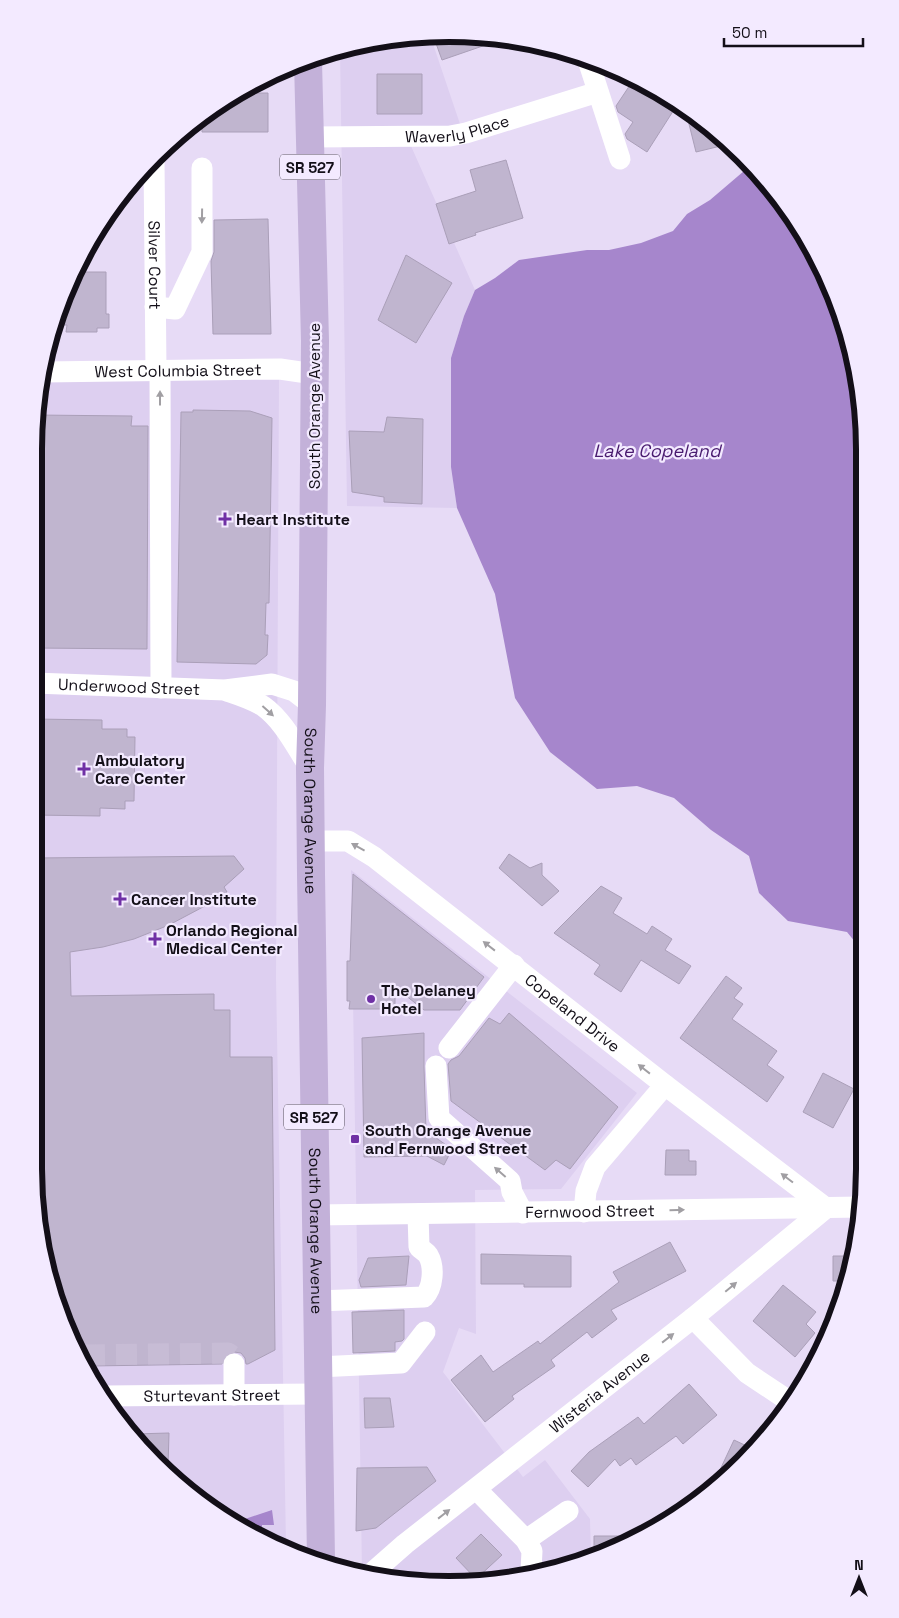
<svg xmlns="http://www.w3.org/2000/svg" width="899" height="1618" font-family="'Space Grotesk',sans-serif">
<rect width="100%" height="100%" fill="#e7dbf6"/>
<!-- built -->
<path fill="#ddcff0" d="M 423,35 L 430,35 L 460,124 L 411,146 L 475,290 L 464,316 L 451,358 L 451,467 L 457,508 L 347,506 L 340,49 Z
M 43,374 L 279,377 L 276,978 L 286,1545 L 218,1514 L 119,1421 L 56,1302 L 34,1168 L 35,423 Z
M 351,870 L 637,1093 L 561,1189 L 475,1190 L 476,1334 L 459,1328 L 443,1372 L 523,1477 L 545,1460 L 590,1519 L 591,1557 L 476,1583 L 362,1572 Z"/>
<!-- water -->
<path fill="#a686cc" d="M 751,165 L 795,219 L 843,316 L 862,396 L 864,953 L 847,932 L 788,921 L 759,893 L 749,856 L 711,830 L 674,798 L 637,786 L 597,789 L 550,752 L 515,698 L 495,594 L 457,508 L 451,467 L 451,358 L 464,316 L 475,290 L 495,278 L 519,260 L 587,250 L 609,250 L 641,243 L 673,231 L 687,214 L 710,200 Z
M 272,1510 L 274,1525 L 262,1525 L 262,1534 L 238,1523 L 242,1520 Z"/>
<!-- building -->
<path fill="#c0b5cf" stroke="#aa9fb8" d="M 433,35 L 503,37 L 503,39 L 442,60 Z
M 377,74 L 422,74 L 422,114 L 377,114 Z
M 634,79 L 658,90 L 677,105 L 647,152 L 627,139 L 625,134 L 633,122 L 618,112 L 616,106 Z
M 239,93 L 268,93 L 268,132 L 202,132 L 202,116 Z
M 686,112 L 707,128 L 729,144 L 696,152 Z
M 506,160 L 523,218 L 475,233 L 476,235 L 449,244 L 436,204 L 476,191 L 470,170 Z
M 268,219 L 271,334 L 213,334 L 211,261 L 214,252 L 214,220 Z
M 406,255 L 452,283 L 416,343 L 378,320 Z
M 77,272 L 106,272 L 106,314 L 109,314 L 109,328 L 97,328 L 97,332 L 66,332 L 67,325 L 55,325 Z
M 193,410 L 250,411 L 272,418 L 269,603 L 266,603 L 265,635 L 268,635 L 267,655 L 256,664 L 177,662 L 181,412 L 193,412 Z
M 36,415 L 132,416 L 131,426 L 148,426 L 147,649 L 34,648 Z
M 387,417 L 423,419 L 422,504 L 384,502 L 384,497 L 352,492 L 349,431 L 384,432 Z
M 34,719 L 102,720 L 102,729 L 127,729 L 127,737 L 135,737 L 134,801 L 125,801 L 125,809 L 100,808 L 100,816 L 34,815 Z
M 509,854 L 530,868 L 542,863 L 542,875 L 559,891 L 542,906 L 499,868 Z
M 234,856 L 244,869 L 224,887 L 227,892 L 203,907 L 169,925 L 134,939 L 103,947 L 70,952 L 71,996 L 214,994 L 214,1010 L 230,1010 L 230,1057 L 272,1057 L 275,1350 L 248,1364 L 246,1364 L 245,1358 L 241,1353 L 234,1352 L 228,1353 L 223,1357 L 222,1364 L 90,1366 L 56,1302 L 34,1168 L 35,858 Z
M 353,874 L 484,977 L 460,1010 L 424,1010 L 395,987 L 395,1009 L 349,1009 L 350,1001 L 347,1001 L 347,961 L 350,961 Z
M 601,886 L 622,898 L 613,913 L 647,934 L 652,926 L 672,939 L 665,950 L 691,966 L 679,984 L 641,960 L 621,992 L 594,974 L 600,965 L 554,933 Z
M 726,976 L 742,988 L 734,998 L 743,1004 L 732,1019 L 777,1051 L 767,1065 L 784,1077 L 767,1102 L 680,1038 Z
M 509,1013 L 618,1107 L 570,1169 L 556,1160 L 545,1170 L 451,1101 L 448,1064 L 451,1060 L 459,1056 L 489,1018 L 500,1024 Z
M 424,1033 L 424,1067 L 426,1131 L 452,1149 L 444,1165 L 427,1156 L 364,1157 L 362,1038 Z
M 823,1073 L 854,1089 L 833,1128 L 803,1112 Z
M 666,1150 L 689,1150 L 689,1161 L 696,1161 L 696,1175 L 665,1175 Z
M 670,1242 L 686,1271 L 611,1310 L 617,1319 L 592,1338 L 587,1332 L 551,1360 L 555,1366 L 512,1396 L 514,1399 L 485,1422 L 451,1380 L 481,1355 L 493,1372 L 538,1341 L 540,1344 L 619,1282 L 613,1272 Z
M 481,1254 L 571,1256 L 571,1287 L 524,1287 L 524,1284 L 481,1284 Z
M 409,1256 L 406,1285 L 361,1287 L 359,1280 L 368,1258 Z
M 833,1256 L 854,1256 L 849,1281 L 833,1281 Z
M 783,1285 L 816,1312 L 806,1324 L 815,1333 L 795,1357 L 753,1321 Z
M 404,1310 L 404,1339 L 402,1341 L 395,1342 L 395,1351 L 353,1353 L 352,1312 Z
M 689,1384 L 717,1415 L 683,1444 L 676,1436 L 636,1465 L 631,1458 L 620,1466 L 615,1459 L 588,1487 L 571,1471 L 589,1452 L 638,1417 L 644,1424 Z
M 364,1398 L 390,1398 L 394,1427 L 365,1428 Z
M 169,1433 L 168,1467 L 133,1434 Z
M 734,1440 L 751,1448 L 723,1481 L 713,1488 L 712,1487 Z
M 427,1467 L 436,1481 L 376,1528 L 356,1531 L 357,1468 Z
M 481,1534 L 502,1555 L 476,1579 L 456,1558 Z
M 594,1536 L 635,1536 L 608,1553 L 594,1556 Z"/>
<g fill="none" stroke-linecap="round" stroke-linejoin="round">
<!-- minor-tunnel -->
<path stroke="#c7bcd5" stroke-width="21" stroke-dasharray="21 11" stroke-linecap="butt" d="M 84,1355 L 228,1353 L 234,1357 L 234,1364"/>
<!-- minor -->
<g stroke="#fff" stroke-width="21">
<path d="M 587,57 L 620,159"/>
<path id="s1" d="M 310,137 L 450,136 L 466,133 L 598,92"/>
<path id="s2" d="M 154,160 L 156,370"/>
<path d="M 155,307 L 175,309 L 202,252 L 202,168"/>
<path d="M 160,370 L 161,688"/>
<path id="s3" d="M 43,372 L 280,369 L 314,374"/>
<path id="s4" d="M 34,683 L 225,690 L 272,684 L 294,691 L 312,705"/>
<path d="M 227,691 C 239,695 252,699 263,706 C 284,721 296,747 310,768"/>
<path id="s5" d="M 311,841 L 348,841 L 374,857 L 665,1085 L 826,1208"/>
<path d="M 449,1048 L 514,965"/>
<path d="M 436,1066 L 439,1118 L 510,1181 L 512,1192 L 523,1213"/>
<path d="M 584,1212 L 586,1191 L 595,1167 L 665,1085"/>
<path id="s6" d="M 316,1215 L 862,1207"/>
<path d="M 317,1301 L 424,1297 C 433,1288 435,1267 428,1255 C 426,1252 422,1250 419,1247 L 418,1214"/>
<path d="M 693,1318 L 747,1373 L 789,1401"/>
<path d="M 234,1364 L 234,1395"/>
<path d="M 318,1367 L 401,1363 L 425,1332"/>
<path id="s7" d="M 106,1396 L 319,1394"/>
<path d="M 476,1489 L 526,1540 L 532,1551 L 531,1571"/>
<path d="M 526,1540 L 568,1511"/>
<path id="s8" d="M 372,1573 L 405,1544 L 693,1318 L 826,1208"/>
</g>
<!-- major -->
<path stroke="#c3b1d9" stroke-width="28" id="s9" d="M 308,61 L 315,341 L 312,705 L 310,768 L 311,874 L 321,1561"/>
</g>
<!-- one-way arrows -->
<defs><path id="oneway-solid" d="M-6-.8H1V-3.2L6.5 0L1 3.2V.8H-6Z" transform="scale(1.25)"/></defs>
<g fill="#a19fa3">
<use href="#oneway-solid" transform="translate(202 216) rotate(91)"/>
<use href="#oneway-solid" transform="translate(160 398) rotate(-90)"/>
<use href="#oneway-solid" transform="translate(268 711) rotate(42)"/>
<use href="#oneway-solid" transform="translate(358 847) rotate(-151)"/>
<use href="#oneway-solid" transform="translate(489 946) rotate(-142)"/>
<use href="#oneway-solid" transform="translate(644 1069) rotate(-142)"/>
<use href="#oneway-solid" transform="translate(500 1172) rotate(-139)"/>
<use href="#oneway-solid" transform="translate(787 1178) rotate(-143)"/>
<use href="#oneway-solid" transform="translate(677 1210) rotate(-1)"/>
<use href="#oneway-solid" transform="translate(731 1287) rotate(-40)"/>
<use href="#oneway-solid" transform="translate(668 1338) rotate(-38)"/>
<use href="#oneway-solid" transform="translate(444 1514) rotate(-38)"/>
</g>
<!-- markers -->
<g fill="#6f30a5" stroke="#f3eaff" stroke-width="2">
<path d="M222.5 511.5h5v5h5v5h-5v5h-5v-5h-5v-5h5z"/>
<path d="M81.5 761.5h5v5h5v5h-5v5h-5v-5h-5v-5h5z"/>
<path d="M117.5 891.5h5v5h5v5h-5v5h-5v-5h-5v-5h5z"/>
<path d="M152.5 931.5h5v5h5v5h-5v5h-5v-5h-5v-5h5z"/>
<circle cx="371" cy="999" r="5"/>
<rect x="350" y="1134" width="10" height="10" rx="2.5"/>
</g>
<g text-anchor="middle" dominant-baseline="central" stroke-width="4.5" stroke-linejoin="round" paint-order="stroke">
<!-- shield labels -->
<g fill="#f3eaff" stroke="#56515d" stroke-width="1">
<rect x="280" y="154.5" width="60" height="25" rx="4"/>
<rect x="284" y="1104.5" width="60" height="25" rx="4"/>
</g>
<g font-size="15" font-weight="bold" fill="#130f18">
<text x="310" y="167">SR 527</text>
<text x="314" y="1117">SR 527</text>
</g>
<!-- street labels -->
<g font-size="16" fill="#130f18" stroke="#f3eaff">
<text stroke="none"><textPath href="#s1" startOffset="148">Waverly Place</textPath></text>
<text stroke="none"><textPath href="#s2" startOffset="105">Silver Court</textPath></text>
<text stroke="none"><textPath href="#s3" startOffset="135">West Columbia Street</textPath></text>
<text transform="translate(314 406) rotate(-90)">South Orange Avenue</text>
<text stroke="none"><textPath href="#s4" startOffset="95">Underwood Street</textPath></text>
<text stroke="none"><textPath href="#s9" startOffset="750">South Orange Avenue</textPath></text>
<text stroke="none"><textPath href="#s5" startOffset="320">Copeland Drive</textPath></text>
<text stroke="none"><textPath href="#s6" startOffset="274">Fernwood Street</textPath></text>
<text stroke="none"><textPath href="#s9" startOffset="1170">South Orange Avenue</textPath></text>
<text stroke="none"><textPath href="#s8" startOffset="291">Wisteria Avenue</textPath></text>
<text stroke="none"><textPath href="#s7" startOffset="106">Sturtevant Street</textPath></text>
</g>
<!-- poi labels -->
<g font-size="16" font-weight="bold" fill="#130f18" stroke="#f3eaff" text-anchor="start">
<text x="236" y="519">Heart Institute</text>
<text x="95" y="760">Ambulatory<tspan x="95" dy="18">Care Center</tspan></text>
<text x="131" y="899">Cancer Institute</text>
<text x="166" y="930">Orlando Regional<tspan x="166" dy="18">Medical Center</tspan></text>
<text x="381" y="990">The Delaney<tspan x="381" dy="18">Hotel</tspan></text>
<text x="365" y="1130">South Orange Avenue<tspan x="365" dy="18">and Fernwood Street</tspan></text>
</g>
<!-- water labels -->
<g font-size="18" font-style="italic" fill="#491b6f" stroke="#f3eaff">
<text x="657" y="450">Lake Copeland</text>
</g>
</g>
<!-- crop -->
<path d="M0 0H899V1618H0ZM449 42H449A407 407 0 0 1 856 449V1169A407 407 0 0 1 449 1576H449A407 407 0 0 1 42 1169V449A407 407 0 0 1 449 42Z" fill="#f3eaff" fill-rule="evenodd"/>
<path fill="none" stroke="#130f18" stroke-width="6" d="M449 42H449A407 407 0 0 1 856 449V1169A407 407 0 0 1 449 1576H449A407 407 0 0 1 42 1169V449A407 407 0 0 1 449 42Z"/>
<!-- north arrow -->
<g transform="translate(859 1578)" stroke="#f3eaff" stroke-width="4" paint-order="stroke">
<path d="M0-4L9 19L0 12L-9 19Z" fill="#130f18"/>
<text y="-8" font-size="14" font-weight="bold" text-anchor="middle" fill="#130f18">N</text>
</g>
<!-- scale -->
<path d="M724 38v8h139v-8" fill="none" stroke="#130f18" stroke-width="2.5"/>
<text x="732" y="38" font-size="15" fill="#130f18" stroke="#f3eaff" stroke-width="4" paint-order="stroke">50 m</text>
</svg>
